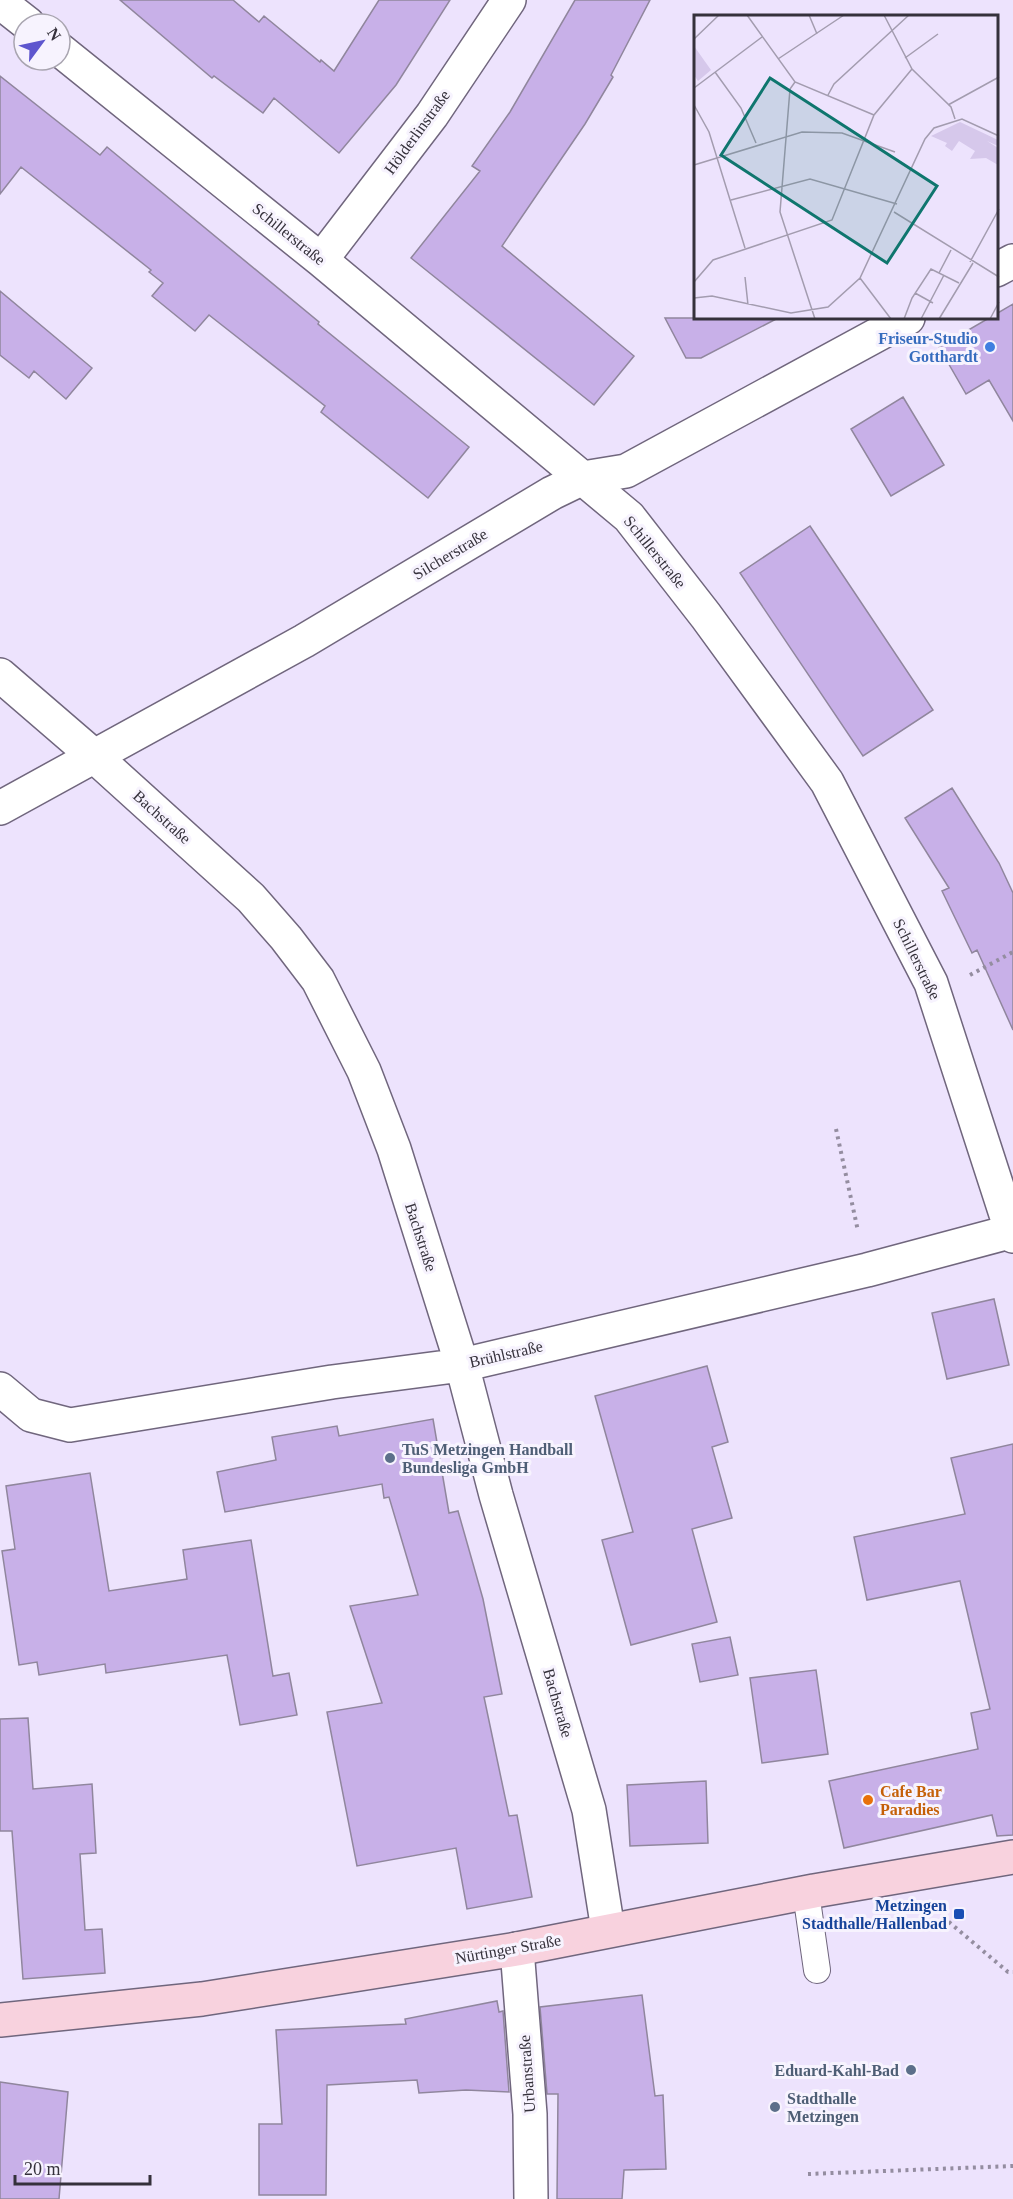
<svg xmlns="http://www.w3.org/2000/svg" width="1013" height="2199" font-family="'Times New Roman',serif">
<rect width="100%" height="100%" fill="#ede3fd"/>
<!-- building -->
<path fill="#c8b0e8" stroke="#90869d" stroke-width="1.5" d="M 120,0 L 233,0 L 259,22 L 264,16 L 320,62 L 321,60 L 334,71 L 379,0 L 450,0 L 396,85 L 339,153 L 274,98 L 263,113 L 214,76 L 212,78 Z
M 575,0 L 650,0 L 611,75 L 613,77 L 585,124 L 502,246 L 634,356 L 594,405 L 411,258 L 480,171 L 472,166 L 510,112 Z
M 0,76 L 100,155 L 107,147 L 319,322 L 318,324 L 469,447 L 428,498 L 321,412 L 325,406 L 209,315 L 195,331 L 152,296 L 163,283 L 149,272 L 151,270 L 21,167 L 0,194 Z
M 0,291 L 92,368 L 66,399 L 34,371 L 29,378 L 0,355 Z
M 1013,304 L 1013,421 L 989,380 L 966,394 L 939,347 L 989,318 L 996,318 L 996,314 Z
M 665,318 L 778,318 L 701,358 L 686,358 Z
M 903,397 L 944,465 L 891,496 L 851,429 Z
M 810,526 L 933,710 L 863,756 L 740,573 Z
M 952,788 L 999,863 L 1013,893 L 1013,1030 L 977,950 L 972,953 L 942,891 L 949,888 L 905,818 Z
M 994,1299 L 1009,1365 L 947,1379 L 932,1313 Z
M 707,1366 L 728,1442 L 712,1447 L 732,1518 L 692,1529 L 717,1622 L 631,1645 L 602,1540 L 633,1532 L 595,1396 Z
M 433,1419 L 449,1513 L 458,1511 L 483,1599 L 502,1694 L 484,1697 L 509,1816 L 517,1815 L 532,1897 L 467,1909 L 456,1848 L 357,1866 L 327,1712 L 382,1703 L 350,1606 L 418,1595 L 389,1497 L 384,1498 L 382,1484 L 225,1512 L 217,1472 L 276,1460 L 272,1437 L 337,1426 L 339,1436 Z
M 1013,1444 L 1013,1835 L 997,1836 L 992,1815 L 844,1848 L 829,1781 L 978,1749 L 971,1713 L 990,1709 L 960,1581 L 867,1600 L 854,1537 L 965,1514 L 951,1458 Z
M 90,1473 L 109,1591 L 187,1579 L 183,1550 L 251,1540 L 273,1676 L 289,1673 L 297,1715 L 240,1725 L 227,1655 L 106,1673 L 105,1664 L 39,1675 L 37,1662 L 19,1665 L 2,1551 L 15,1549 L 6,1486 Z
M 730,1637 L 738,1675 L 700,1682 L 692,1644 Z
M 816,1670 L 828,1754 L 762,1763 L 750,1678 Z
M 28,1718 L 33,1789 L 92,1784 L 96,1853 L 80,1854 L 85,1930 L 102,1929 L 105,1973 L 23,1979 L 12,1831 L 0,1831 L 0,1719 Z
M 706,1781 L 708,1843 L 630,1846 L 627,1785 Z
M 642,1995 L 655,2096 L 663,2095 L 666,2169 L 624,2170 L 622,2199 L 557,2199 L 558,2094 L 547,2094 L 540,2007 Z
M 497,2001 L 499,2012 L 503,2011 L 509,2092 L 466,2090 L 419,2093 L 417,2080 L 327,2085 L 326,2195 L 259,2195 L 259,2124 L 282,2124 L 276,2030 L 406,2024 L 405,2019 Z
M 0,2082 L 68,2092 L 59,2199 L 0,2199 Z"/>
<g fill="none" stroke-linecap="round" stroke-linejoin="round">
<defs>
<path id="service" d="M 806,1893 L 817,1970"/>
<path id="minor" d="M 0,2 L 28,24
M 60,50 L 321,260 L 629,517 L 706,616 L 827,782 L 931,983 L 1013,1236
M 321,260 L 432,115 L 509,0
M 996,270 L 1013,261
M 0,675 L 94,756 L 251,898 L 286,938 L 318,980 L 364,1071 L 394,1149 L 462,1365 L 496,1495 L 589,1810 L 608,1930
M 0,808 L 304,641 L 552,493 L 583,478 L 626,471 L 908,318
M 0,1389 L 31,1415 L 70,1425 L 332,1382 L 462,1365 L 867,1270 L 1013,1231
M 517,1949 L 530,2114 L 531,2199"/>
<path id="secondary" d="M 0,2020 L 202,1999 L 517,1949 L 814,1891 L 1013,1857"/>
</defs>
<!-- service casing -->
<use href="#service" stroke="#70667d" stroke-width="28"/>
<!-- minor casing -->
<use href="#minor" stroke="#70667d" stroke-width="36"/>
<!-- secondary casing -->
<use href="#secondary" stroke="#70667d" stroke-width="36"/>
<!-- path -->
<path stroke="#948da0" stroke-width="4" stroke-dasharray="3 4.5" stroke-linecap="butt" d="M 970,975 L 1013,952
M 836,1129 L 858,1231
M 943,1917 L 1008,1972 L 1013,1972
M 808,2174 L 1013,2166"/>
<!-- service -->
<use href="#service" stroke="#fff" stroke-width="26"/>
<!-- minor -->
<use href="#minor" stroke="#fff" stroke-width="33"/>
<!-- secondary -->
<use href="#secondary" stroke="#f8d2de" stroke-width="33"/>
</g>
<!-- markers -->
<circle fill="#3f7fe0" stroke="#f7f3fe" stroke-width="2" cx="990" cy="347" r="6"/>
<g fill="#5c6f8a" stroke="#f7f3fe" stroke-width="2">
<circle cx="390" cy="1458" r="6"/>
<circle cx="911" cy="2070" r="6"/>
<circle cx="775" cy="2107" r="6"/>
</g>
<circle fill="#e8710a" stroke="#f7f3fe" stroke-width="2" cx="868" cy="1800" r="6"/>
<rect fill="#1a4fb4" stroke="#f7f3fe" stroke-width="2" x="953" y="1908" width="12" height="12" rx="3"/>
<g text-anchor="middle" dominant-baseline="central" stroke-width="6" stroke-linejoin="round" paint-order="stroke">
<!-- street labels -->
<g font-size="16" fill="#35313b" stroke="#f7f3fe">
<text transform="translate(417 132) rotate(-54)">Hölderlinstraße</text>
<text transform="translate(289 234) rotate(39)">Schillerstraße</text>
<text transform="translate(655 552) rotate(51)">Schillerstraße</text>
<text transform="translate(450 554) rotate(-31)">Silcherstraße</text>
<text transform="translate(162 817) rotate(42)">Bachstraße</text>
<text transform="translate(917 959) rotate(64)">Schillerstraße</text>
<text transform="translate(421 1237) rotate(72)">Bachstraße</text>
<text transform="translate(506 1354) rotate(-13)">Brühlstraße</text>
<text transform="translate(558 1703) rotate(74)">Bachstraße</text>
<text transform="translate(508 1949) rotate(-10)">Nürtinger Straße</text>
<text transform="translate(527 2074) rotate(-94)">Urbanstraße</text>
</g>
<!-- shop labels -->
<g font-size="16" font-weight="bold" fill="#366cbe" stroke="#f7f3fe" text-anchor="end">
<text x="978" y="338">Friseur-Studio<tspan x="978" dy="18">Gotthardt</tspan></text>
</g>
<!-- service labels -->
<g font-size="16" font-weight="bold" fill="#4e5e75" stroke="#f7f3fe" text-anchor="start">
<text x="402" y="1449">TuS Metzingen Handball<tspan x="402" dy="18">Bundesliga GmbH</tspan></text>
<text x="899" y="2070" text-anchor="end">Eduard-Kahl-Bad</text>
<text x="787" y="2098">Stadthalle<tspan x="787" dy="18">Metzingen</tspan></text>
</g>
<!-- food labels -->
<g font-size="16" font-weight="bold" fill="#c56008" stroke="#f7f3fe" text-anchor="start">
<text x="880" y="1791">Cafe Bar<tspan x="880" dy="18">Paradies</tspan></text>
</g>
<!-- transit labels -->
<g font-size="16" font-weight="bold" fill="#164399" stroke="#f7f3fe" text-anchor="end">
<text x="947" y="1905">Metzingen<tspan x="947" dy="18">Stadthalle/Hallenbad</tspan></text>
</g>
</g>
<!-- overview -->
<g transform="translate(694 15)">
<rect width="304" height="304" fill="#ede3fd"/>
<path d="M 0,31 L 17,55 L 4,66 L 0,60 ZM 266,107 L 304,125 L 304,131 L 293,126 L 304,133 L 304,150 L 292,143 L 276,144 L 281,136 L 265,126 L 258,136 L 251,131 L 253,128 L 237,121 Z" fill="#d6c8eb"/>
<path fill="none" stroke="#a39caf" stroke-width="1.5" d="M 53,0 L 101,67 L 180,100M 115,0 L 123,19M 190,0 L 218,54 L 257,92 L 261,104M 0,24 L 25,0M 211,43 L 244,19M 84,44 L 150,0M 21,57 L 47,93 L 62,128M 101,67 L 96,74 L 86,197 L 121,304M 0,73 L 68,22M 134,80 L 140,69 L 215,0M 0,90 L 15,117 L 51,233M 254,90 L 305,62M 0,150 L 108,117 L 148,118 L 201,137M 37,185 L 116,164 L 203,189M 200,197 L 305,262M 276,247 L 305,194M 245,258 L 257,235M 51,262 L 54,290M 166,263 L 197,304M 0,267 L 19,245 L 138,205 L 180,100 L 218,54M 221,278 L 239,288M 0,283 L 18,281 L 97,298 L 134,292 L 166,263 L 231,124 L 240,113 L 268,104 L 305,121M 210,304 L 218,283 L 237,254 L 265,268M 227,304 L 250,260M 245,304 L 279,248M 296,304 L 305,287"/>
<path fill="#0f766e" fill-opacity="0.15" stroke="#0f766e" stroke-width="3" d="M 76,63 L 243,171 L 193,248 L 27,140 Z"/>
<rect width="304" height="304" fill="none" stroke="#35313b" stroke-width="3"/>
</g>
<!-- north arrow -->
<g transform="translate(42 42) rotate(57)"><circle r="28" fill="#f7f3fe" stroke="#a9a5b0" stroke-width="1.5"/>
<path d="M0-4.5L10 22L0 15L-10 22Z" fill="#5e56ce"/>
<text y="-9" font-size="16" font-weight="bold" text-anchor="middle" fill="#35313b">N</text>
</g>
<!-- scale -->
<path d="M15 2175v9h135v-9" fill="none" stroke="#35313b" stroke-width="3"/>
<text x="24" y="2175" font-size="18" fill="#35313b" stroke="#f7f3fe" stroke-width="4.5" paint-order="stroke">20 m</text>
</svg>
